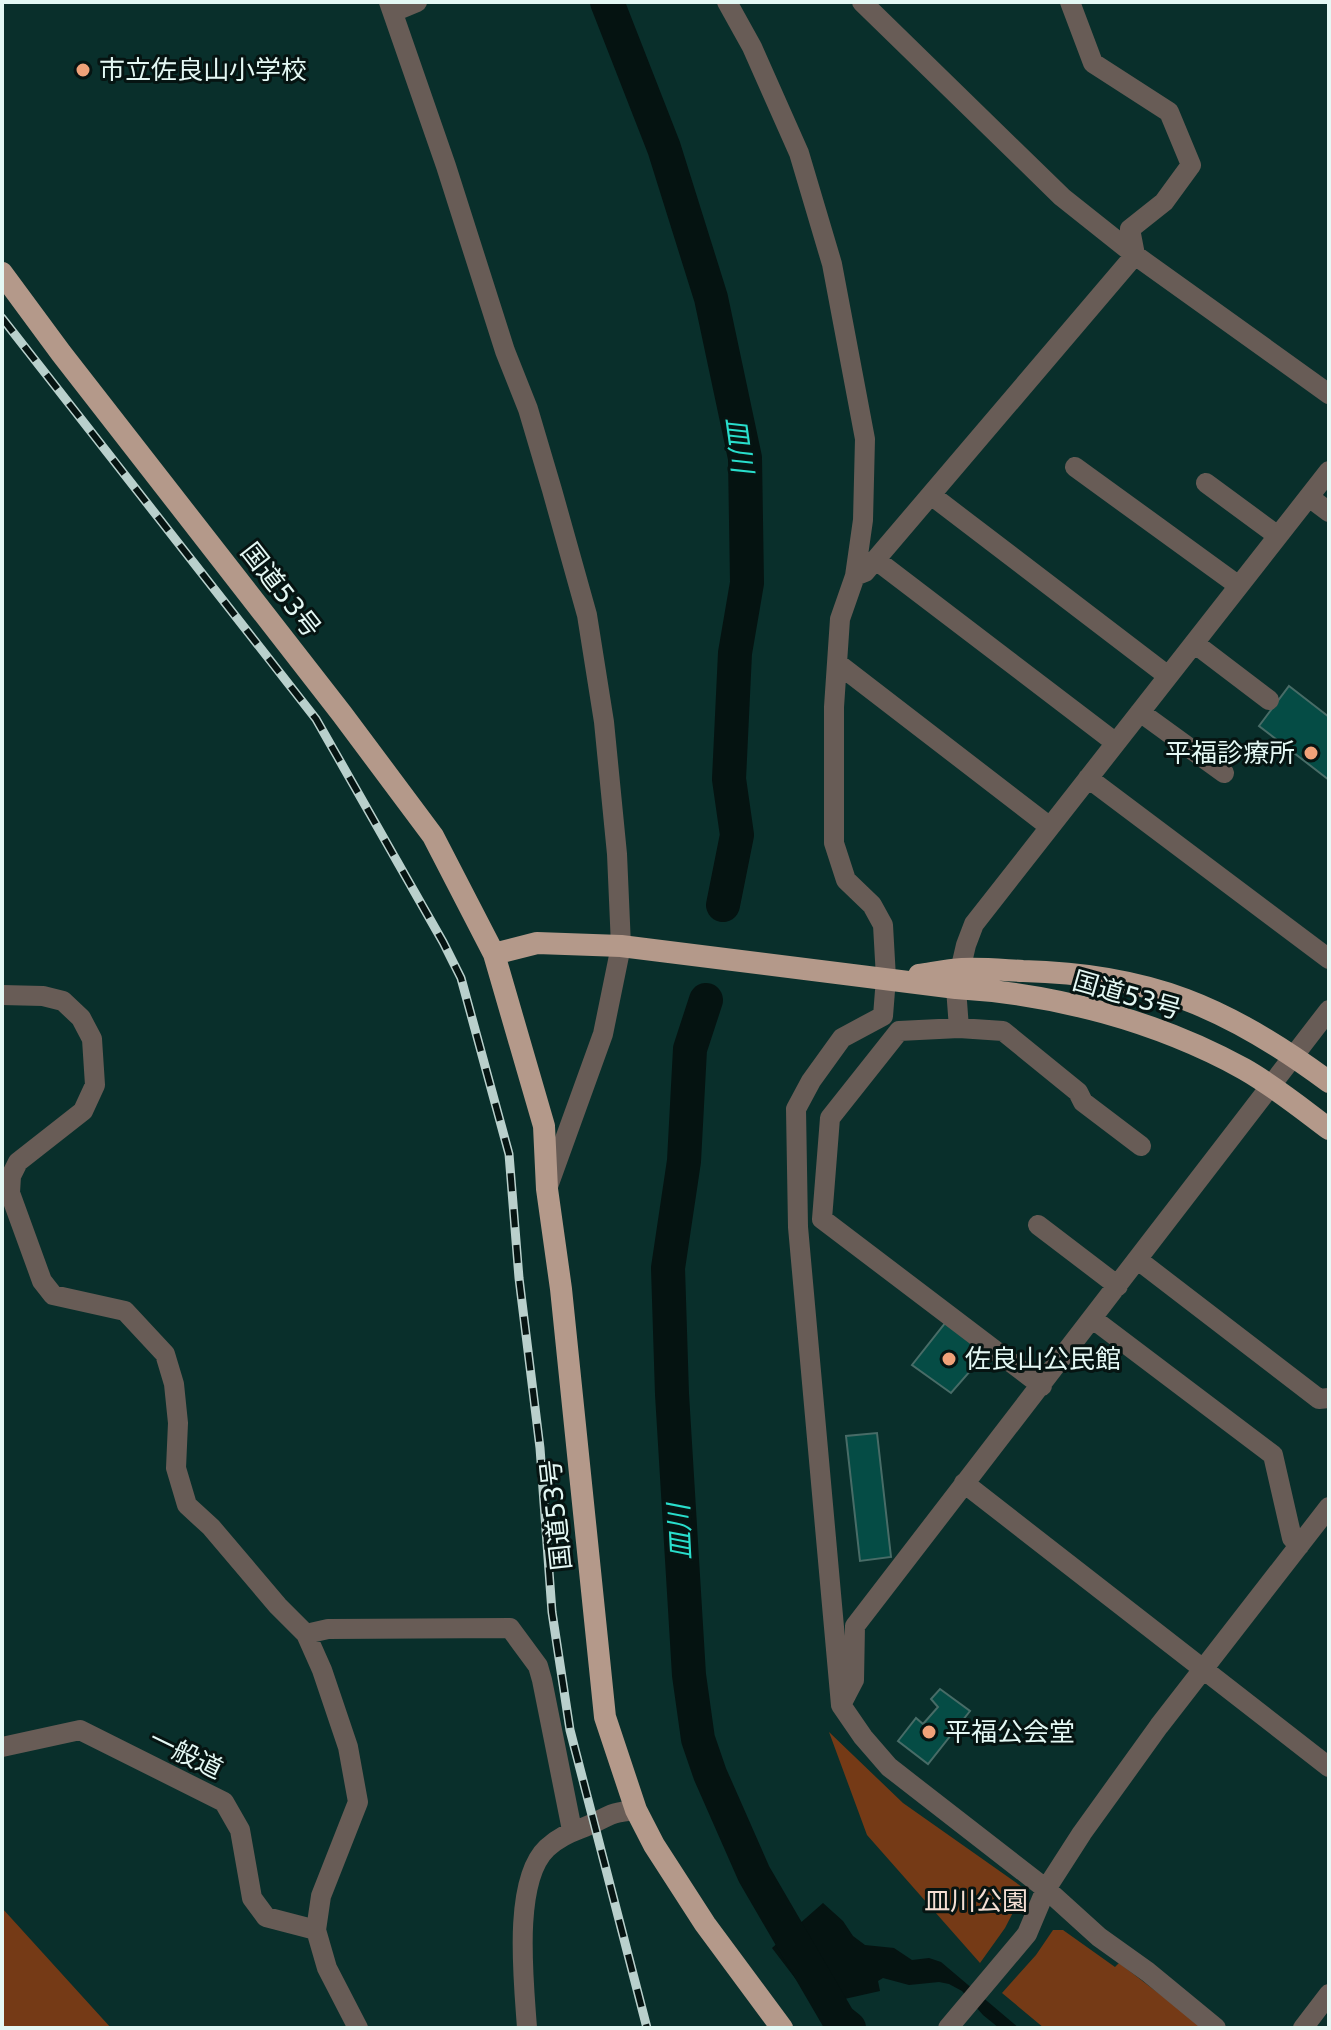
<svg xmlns="http://www.w3.org/2000/svg" width="1331" height="2030" font-family="'DejaVu Sans','Noto Sans JP',sans-serif">
<rect width="100%" height="100%" fill="#092f2b"/>
<!-- green -->
<path fill="#753a16" d="M 829,1732 L 903,1803 L 1025,1889 L 1005,1928 L 980,1963 L 867,1835 Z
M 2,1908 L 111,2028 L 2,2028 Z
M 1053,1930 L 1063,1930 L 1115,1967 L 1119,1963 L 1204,2028 L 1044,2028 L 1002,1993 L 1036,1955 Z"/>
<!-- water -->
<path fill="#051311" d="M 823,1903 L 843,1921 L 853,1936 L 865,1945 L 894,1948 L 912,1960 L 929,1958 L 941,1962 L 1019,2028 L 999,2028 L 983,2015 L 962,1991 L 949,1984 L 939,1982 L 909,1985 L 883,1978 L 878,1981 L 880,1991 L 840,2000 L 865,2028 L 833,2028 L 772,1948 Z"/>
<g fill="none" stroke-linecap="round" stroke-linejoin="round">
<!-- river -->
<path stroke="#051311" stroke-width="34" d="M 607,2 L 664,148 L 711,298 L 745,458 L 747,583 L 735,653 L 729,779 L 737,835 L 723,905
M 706,1000 L 690,1049 L 684,1161 L 668,1268 L 672,1394 L 689,1675 L 698,1739 L 710,1774 L 754,1874 L 839,2020 L 849,2028"/>
</g>
<!-- building -->
<path fill="#054c45" stroke="#486c67" stroke-width="2" d="M 1289,686 L 1329,717 L 1329,780 L 1259,726 Z
M 946,1322 L 986,1353 L 951,1393 L 912,1365 Z
M 877,1433 L 891,1557 L 860,1561 L 846,1436 Z
M 940,1689 L 970,1711 L 928,1764 L 898,1741 L 916,1718 L 923,1724 L 938,1707 L 931,1699 Z"/>
<g fill="none" stroke-linecap="round" stroke-linejoin="round">
<!-- minor -->
<path stroke="#685c56" stroke-width="20" d="M 389,2 L 446,166 L 505,351 L 528,409 L 552,490 L 587,615 L 604,722 L 617,854 L 621,946 L 603,1034 L 547,1189
M 727,2 L 752,47 L 799,153 L 832,264 L 865,439 L 863,520 L 855,576 L 840,619 L 834,707 L 834,843 L 846,880 L 872,905 L 883,925 L 886,978 L 883,1016 L 842,1038 L 811,1081 L 796,1109 L 798,1227 L 841,1705 L 863,1737 L 889,1767 L 1046,1889 L 1099,1937 L 1148,1972 L 1216,2028
M 862,2 L 1062,197 L 1135,255 L 1329,394
M 393,12 L 417,2
M 1075,467 L 1239,586
M 1206,483 L 1278,536
M 931,495 L 1168,676
M 1309,497 L 1329,512
M 876,560 L 1116,743
M 855,576 L 865,572 L 1135,255 L 1130,229 L 1164,202 L 1191,165 L 1169,112 L 1093,63 L 1070,2
M 1194,643 L 1269,700
M 837,663 L 1050,827
M 1140,712 L 1224,773
M 1088,778 L 1329,959
M 2,995 L 43,996 L 63,1001 L 81,1018 L 92,1039 L 95,1085 L 83,1111 L 18,1162 L 11,1176 L 10,1193 L 42,1281 L 53,1295 L 125,1311 L 165,1354 L 174,1384 L 178,1423 L 176,1468 L 187,1505 L 211,1527 L 278,1606 L 306,1634 L 322,1670 L 348,1747 L 358,1802 L 321,1896 L 316,1930 L 327,1968 L 358,2028
M 959,1028 L 1003,1031 L 1078,1092 L 1083,1102 L 1141,1146
M 1038,1225 L 1118,1286
M 1138,1260 L 1319,1399 L 1329,1398
M 1093,1319 L 1273,1455 L 1292,1538 L 1299,1546
M 1042,1386 L 822,1219 L 830,1118 L 899,1031 L 959,1028 L 956,988 L 966,945 L 974,924 L 1329,471
M 964,1483 L 1329,1767
M 306,1634 L 328,1629 L 510,1628 L 538,1666 L 542,1680 L 572,1830
M 841,1705 L 854,1680 L 855,1626 L 1329,1010
M 2,1747 L 80,1730 L 224,1802 L 240,1830 L 252,1898 L 266,1917 L 316,1930
M 527,2028 C 524,1983 512,1881 547,1848 C 563,1833 578,1831 596,1822 C 613,1813 616,1812 636,1810
M 948,2028 L 1027,1934 L 1046,1889 L 1082,1833 L 1159,1726 L 1329,1507
M 1303,2028 L 1329,1994"/>
<!-- trunk -->
<path stroke="#b4998a" stroke-width="22" d="M 2,273 L 61,353 L 342,714 L 433,836 L 494,954 L 544,1126 L 547,1189 L 561,1289 L 605,1717 L 636,1810 L 654,1845 L 705,1924 L 782,2028
M 494,954 L 537,943 L 621,946 L 956,988 C 1055,994 1157,1021 1244,1069 C 1274,1086 1301,1108 1329,1129
M 919,975 C 933,973 948,970 962,969 C 982,968 1003,970 1023,971 C 1149,974 1228,1007 1329,1082"/>
<defs>
<path id="rail" d="M 2,318 L 316,719 L 443,942 L 461,978 L 509,1154 L 519,1278 L 540,1448 L 552,1612 L 570,1730 L 647,2028"/>
</defs>
<!-- rail casing -->
<use href="#rail" stroke="#b9d0cc" stroke-width="9"/>
<!-- rail -->
<use href="#rail" stroke="#061412" stroke-width="6" stroke-dasharray="18" stroke-linecap="butt"/>
</g>
<!-- markers -->
<g fill="#f0a279" stroke="#061412" stroke-width="3">
<circle cx="83" cy="70" r="8"/>
<circle cx="1311" cy="753" r="8"/>
<circle cx="949" cy="1359" r="8"/>
<circle cx="929" cy="1732" r="8"/>
</g>
<g text-anchor="middle" dominant-baseline="central" stroke-width="6" stroke-linejoin="round" paint-order="stroke">
<!-- poi labels -->
<g font-size="26" fill="#e4f8f4" stroke="#061412" text-anchor="start">
<text x="99" y="70">市立佐良山小学校</text>
<text x="1295" y="753" text-anchor="end">平福診療所</text>
<text x="965" y="1359">佐良山公民館</text>
<text x="945" y="1732">平福公会堂</text>
</g>
<!-- street labels -->
<g font-size="26" fill="#e4f8f4" stroke="#061412">
<text transform="translate(281 590) rotate(52)">国道53号</text>
<text transform="translate(1127 995) rotate(16)">国道53号</text>
<text transform="translate(556 1515) rotate(-96)">国道53号</text>
<text transform="translate(186 1754) rotate(26)">一般道</text>
</g>
<!-- park labels -->
<g font-size="26" fill="#f4dfd4" stroke="#061412">
<text x="976" y="1901">皿川公園</text>
</g>
<!-- water labels -->
<g font-size="28" font-style="italic" fill="#29decc" stroke="#061412">
<text transform="translate(739 445) rotate(82)">皿川</text>
<text transform="translate(680 1532) rotate(-93)">皿川</text>
</g>
</g>
<!-- border -->
<rect width="1331" height="2030" fill="none" stroke="#e4f8f4" stroke-width="8"/>
</svg>
